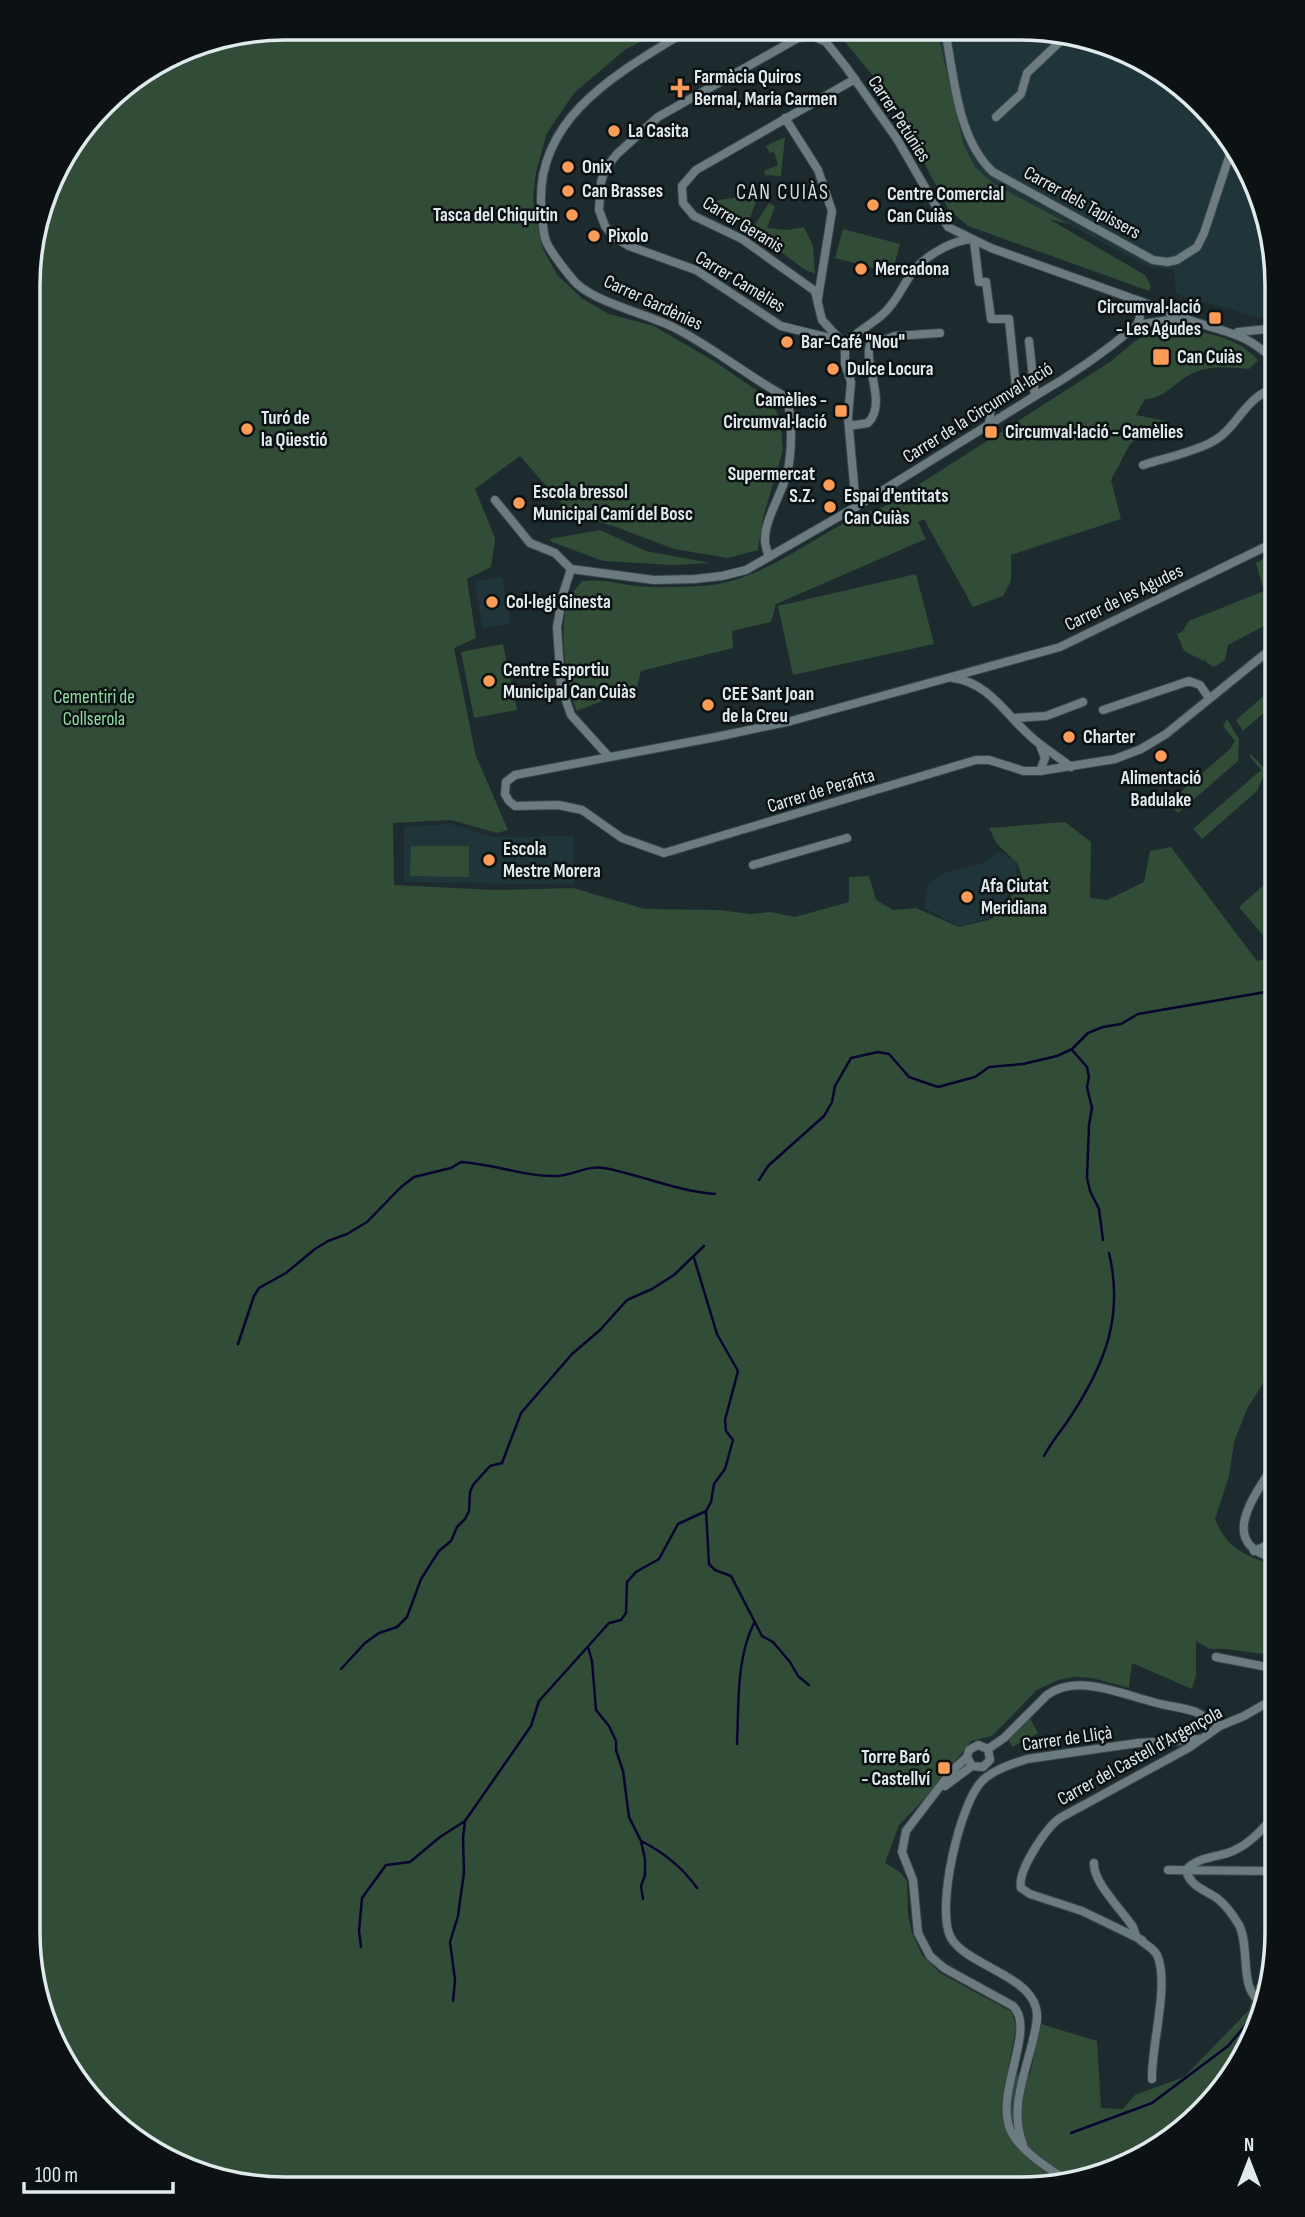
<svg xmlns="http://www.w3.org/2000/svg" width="1305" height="2217" font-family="'Sofia Sans Condensed',sans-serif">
<rect width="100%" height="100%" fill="#1d2a2e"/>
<!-- built -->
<path fill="#1f353a" d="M 937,30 L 1054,30 L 1119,48 L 1177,81 L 1224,129 L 1258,187 L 1277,285 L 1277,320 L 1275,322 L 1176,294 L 1174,269 L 1150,268 L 967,170 Z
M 502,577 L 511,623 L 483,629 L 474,581 Z
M 451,824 L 493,837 L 574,836 L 574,885 L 404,882 L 404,827 Z
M 999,851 L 1016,862 L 1018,884 L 990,918 L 959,926 L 924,908 L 928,885 L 944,873 L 982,863 Z"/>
<!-- green -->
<path fill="#314d38" d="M 285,28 L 667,29 L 626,49 L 574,93 L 547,133 L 536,172 L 533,199 L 542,247 L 557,275 L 583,299 L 609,314 L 654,326 L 714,361 L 769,399 L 780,418 L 783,450 L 763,518 L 758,550 L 728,558 L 674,549 L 616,527 L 570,513 L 520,456 L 475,489 L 495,538 L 491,567 L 467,579 L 476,638 L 454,648 L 476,756 L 508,830 L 497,833 L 451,820 L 393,823 L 394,885 L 495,890 L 573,888 L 645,909 L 719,910 L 750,914 L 771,912 L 795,917 L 849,902 L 849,877 L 869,876 L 876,900 L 893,910 L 916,908 L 959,927 L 992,919 L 1024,882 L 1017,863 L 997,844 L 989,828 L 1065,822 L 1091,842 L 1090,898 L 1107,900 L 1144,882 L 1150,851 L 1171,847 L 1257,961 L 1277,956 L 1277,1367 L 1266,1378 L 1247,1409 L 1234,1442 L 1229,1476 L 1215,1519 C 1229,1552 1245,1554 1277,1567 L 1277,1656 L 1226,1649 L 1210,1649 L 1196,1641 L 1196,1675 L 1192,1689 L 1132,1663 L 1129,1688 L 1092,1678 L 1074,1677 L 1058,1680 L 1037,1690 L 992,1736 L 971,1741 L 931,1792 L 899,1825 L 885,1863 L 900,1872 L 907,1881 L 908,1915 L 912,1933 L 922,1955 L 940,1973 L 1012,2012 L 1016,2027 L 1007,2074 L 1030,2075 L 1041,2024 L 1097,2041 L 1101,2108 L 1123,2109 L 1135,2095 L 1184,2077 L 1249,2010 L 1256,1985 L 1270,1979 L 1263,2015 L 1224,2088 L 1176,2136 L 1118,2170 L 1020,2189 L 252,2187 L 187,2170 L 129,2136 L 81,2088 L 47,2030 L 28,1932 L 30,252 L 55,171 L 115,92 L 187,47 Z
M 839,30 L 937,30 L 964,146 L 975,167 L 994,184 L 1069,224 L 1049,219 L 1145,275 L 1151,286 L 1149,291 L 968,226 L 949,210 L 892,102 L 875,78 L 844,41 L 843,33 Z
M 785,137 L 781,176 L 765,175 L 764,171 L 778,165 L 774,152 L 770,153 L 766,146 Z
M 747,196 L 757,198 L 747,227 L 704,207 L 719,200 Z
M 769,203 L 775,206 L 767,228 L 787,230 L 804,227 L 813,246 L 815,274 L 804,269 L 751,230 Z
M 843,229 L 900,244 L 892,273 L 835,258 Z
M 1158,329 C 1192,329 1234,333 1258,360 L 1249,369 C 1230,367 1211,365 1193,373 C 1175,381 1165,399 1145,399 L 1136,415 L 1165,421 L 1130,444 L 1111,480 L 1121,519 L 1011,555 L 1011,581 L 1003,596 L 973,607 L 924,519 L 918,522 L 926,539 L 776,604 L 771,622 L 732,631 L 733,648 L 641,671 L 637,687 L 577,711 C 565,686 558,625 569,599 C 571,593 578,587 582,581 C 601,579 616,583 635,586 C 656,588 679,587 700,586 C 759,583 805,542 856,517 C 878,507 889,508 909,491 L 1110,362 L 1135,341 Z
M 600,530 L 646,551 L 710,563 L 673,565 L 603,561 L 552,542 L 550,539 Z
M 1277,551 L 1277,619 L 1228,645 L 1225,660 L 1214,667 L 1205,661 L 1207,657 L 1204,661 L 1184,651 L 1177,634 L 1182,632 L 1189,621 L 1264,591 L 1256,563 Z
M 916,574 L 934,644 L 793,675 L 778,606 Z
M 503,644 L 517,710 L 474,718 L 461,652 Z
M 1277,684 L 1277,701 L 1243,731 L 1236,720 Z
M 1227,719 L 1239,739 L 1238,761 L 1178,813 L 1168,803 L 1230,749 L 1235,741 L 1223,726 Z
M 1251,754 L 1266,770 L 1257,791 L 1202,839 L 1193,829 L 1261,770 L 1250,757 Z
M 411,846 L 469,846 L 469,877 L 410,876 Z
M 1277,873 L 1277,952 L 1239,907 Z
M 1030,1718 L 1038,1733 L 1012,1747 L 1009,1740 Z"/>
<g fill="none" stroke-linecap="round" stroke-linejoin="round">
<!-- stream -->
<path stroke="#0a0530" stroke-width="2.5" d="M 61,163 L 62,173
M 1072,1050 L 1087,1067 L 1089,1077 L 1087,1087 L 1092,1108 L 1089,1125 L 1087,1178 L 1090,1191 L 1099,1209 L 1103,1240
M 759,1180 L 768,1166 L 824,1116 L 832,1102 L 835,1086 L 851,1058 L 878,1052 L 889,1054 L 909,1077 L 938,1087 L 975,1077 L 989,1067 L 1023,1064 L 1057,1056 L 1072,1049 L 1088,1033 L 1103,1027 L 1121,1024 L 1138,1014 L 1277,990
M 238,1344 L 254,1296 L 259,1288 L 286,1273 L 315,1249 L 328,1241 L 347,1234 L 367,1222 L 401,1187 L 414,1177 L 451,1168 L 461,1162 C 494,1164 525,1177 557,1176 C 574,1175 588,1165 604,1168 C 642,1175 676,1191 715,1194
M 1044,1456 C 1052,1441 1062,1430 1071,1416 C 1105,1364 1124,1316 1109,1253
M 706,1511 L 709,1564 L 715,1570 L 731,1576 L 762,1636 L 773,1642 L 790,1662 L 798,1676 L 809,1685
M 588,1647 L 592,1661 L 596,1710 L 609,1726 L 616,1741 L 616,1750 L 623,1771 L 629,1817 L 641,1841 L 645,1859 L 645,1875 L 641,1886 L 643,1899
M 341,1669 L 365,1643 L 379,1633 L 397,1627 L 407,1617 L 421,1579 L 439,1551 L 451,1541 L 457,1527 L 465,1519 L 469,1511 L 470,1492 L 473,1485 L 490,1466 L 502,1463 L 521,1413 L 572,1354 L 600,1330 L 627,1300 L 652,1289 L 674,1275 L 704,1246
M 737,1744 C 739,1704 736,1659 754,1623
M 641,1841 C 663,1852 683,1868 697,1888
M 361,1947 L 359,1931 L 362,1898 L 386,1865 L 410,1862 L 440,1837 L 465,1821 L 531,1726 L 539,1701 L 609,1623 L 621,1620 L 626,1613 L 627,1582 L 636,1572 L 659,1559 L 678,1524 L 706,1511 L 711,1502 L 714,1484 L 725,1469 L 733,1440 L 726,1431 L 725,1420 L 738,1371 L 717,1334 L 694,1258
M 453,2001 L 455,1980 L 450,1942 L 458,1916 L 464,1872 L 463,1838 L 465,1821
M 1071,2133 L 1152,2103 L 1228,2046 L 1265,2002"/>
<defs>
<path id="street" d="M 690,29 C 619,72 530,119 542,215 C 543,223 543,234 546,241 C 549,250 570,277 577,284 C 598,303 647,314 673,327 C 713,347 747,376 786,397 C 793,415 792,454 787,473 C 782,494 764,520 765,541 C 765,546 768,553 769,557
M 945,30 C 954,75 957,139 993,172 L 1153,260 L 1167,262 L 1177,260 L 1197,247 L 1204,233 L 1233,145
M 855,79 L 696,170 L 682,186 L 683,203 L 694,216 L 742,239 L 815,291 L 822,320 L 845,345 C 856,331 870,326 883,314 C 895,304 900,291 908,279 C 919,259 948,242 970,239
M 996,117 L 1021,94 L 1027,73 L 1068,34
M 785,118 L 818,170 L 832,211 L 818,298
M 974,241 L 979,282 L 986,282 L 991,319 L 1009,319 L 1016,388 L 991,406 L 989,425
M 1134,299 C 1154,306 1175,315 1195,322 C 1235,335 1244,333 1277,362
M 1137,325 L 1169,320 L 1186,321
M 1238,332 L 1277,328
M 1029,341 L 1035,396
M 1269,355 L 1268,341 L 1277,330
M 849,426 L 868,423 C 888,403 863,364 870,345 L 895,336 L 940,333
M 1277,446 C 1268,431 1269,416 1277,401
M 1143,465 C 1165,458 1190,453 1210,443 C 1238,430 1245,394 1277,388
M 495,500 L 530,543 L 555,553 L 571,569
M 1277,644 L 1166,734 L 1141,749 L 1115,759 L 1040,771 L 1024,771 L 989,760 L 976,760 L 664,853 L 622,838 L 582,810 L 558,805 L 515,806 L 509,801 L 505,794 L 506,782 L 515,775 L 716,737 L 791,721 L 1060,647 L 1277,541
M 953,678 C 993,683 1010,723 1040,744 C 1050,752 1061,759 1071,767
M 1103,710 L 1189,681 L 1200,685 L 1209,698
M 1014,718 L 1046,716 L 1083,702
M 609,757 L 571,715 L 561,686 L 557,627 L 563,594 L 571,569 L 654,580 L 695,579 L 722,576 L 746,570 L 847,512 L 877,494 L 1035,396 C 1072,375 1105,352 1137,325 C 1143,313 1140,307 1131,298 L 991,248 L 948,227 L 897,139 L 846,67 L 826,42 L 813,36 L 798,38 L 658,117 L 617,154 L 605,169 L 601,182 L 599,210 L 605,226 L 614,237 L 629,246 L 696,270 L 781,326 L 830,338 L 845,345 L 845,364 L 851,382 L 848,417 L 856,507
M 1040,771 L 1045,758 L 1040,745
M 753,865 L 847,838
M 1254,1551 L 1277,1541
M 1277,1559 C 1214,1544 1256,1494 1277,1460
M 1216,1657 L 1277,1669
M 988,1749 L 978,1745 L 969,1750 L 967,1757 L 951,1772 L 906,1831 L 902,1852 L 913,1880 L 918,1933 L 930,1956 L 944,1968 L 1013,2006 C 1038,2030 990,2099 1013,2135 C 1025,2154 1047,2167 1066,2180
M 988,1749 L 1004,1738 L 1047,1695 C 1077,1673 1121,1694 1153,1702 C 1166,1706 1182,1707 1196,1712 C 1204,1716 1212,1722 1220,1726
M 967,1757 L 972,1766 L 983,1767 L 990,1760 L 988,1749
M 945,1786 L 972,1766
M 1094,1863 C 1093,1883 1122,1910 1133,1927 C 1134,1930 1135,1934 1137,1937 C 1143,1944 1152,1946 1157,1955 C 1170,1983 1151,2046 1152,2079
M 1168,1870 L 1276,1871
M 1186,1870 C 1190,1887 1206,1890 1218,1899 C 1227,1906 1233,1915 1239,1925 C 1250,1947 1240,1984 1257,1999 L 1266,2000
M 1186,1870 C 1198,1856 1217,1858 1233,1851 C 1251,1843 1264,1828 1276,1813
M 1142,1940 L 1082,1911 L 1030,1894 L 1021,1888 C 1017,1871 1046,1828 1060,1818 L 1190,1747 L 1220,1726 L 1244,1716 L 1277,1697
M 1023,2144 C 1009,2110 1025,2074 1033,2040 C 1035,2030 1039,2019 1036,2008 C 1028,1975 967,1965 951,1938 C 935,1910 960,1801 983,1780 C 995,1769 1012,1764 1027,1759 L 1138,1743 L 1200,1739"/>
</defs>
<!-- street casing -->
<use href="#street" stroke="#3a4649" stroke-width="10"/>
<!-- street -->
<use href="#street" stroke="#6c7b7f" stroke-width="8"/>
</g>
<!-- markers -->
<g fill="#fd9c56" stroke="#0c1213" stroke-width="2.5">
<path d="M676.5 77.5h7v7h7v7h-7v7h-7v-7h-7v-7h7z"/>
<circle cx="614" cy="131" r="7"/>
<circle cx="568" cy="167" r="7"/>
<circle cx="568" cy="191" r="7"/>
<circle cx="873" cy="205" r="7"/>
<circle cx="572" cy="215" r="7"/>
<circle cx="594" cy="236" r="7"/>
<circle cx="861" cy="269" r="7"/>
<rect x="1208" y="311" width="14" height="14" rx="3.5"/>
<circle cx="787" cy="342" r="7"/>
<rect x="1152" y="348" width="18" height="18" rx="3.5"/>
<circle cx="833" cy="369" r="7"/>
<rect x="834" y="404" width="14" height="14" rx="3.5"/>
<circle cx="247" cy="429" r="7"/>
<rect x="984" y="425" width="14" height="14" rx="3.5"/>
<circle cx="829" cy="485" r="7"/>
<circle cx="519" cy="503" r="7"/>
<circle cx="830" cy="507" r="7"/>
<circle cx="492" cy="602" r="7"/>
<circle cx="489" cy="681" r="7"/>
<circle cx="708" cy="705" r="7"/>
<circle cx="1069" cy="737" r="7"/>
<circle cx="1161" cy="756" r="7"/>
<circle cx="489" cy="860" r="7"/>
<circle cx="967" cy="897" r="7"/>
<rect x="937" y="1761" width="14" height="14" rx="3.5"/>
</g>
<g text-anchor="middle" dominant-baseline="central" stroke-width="5" stroke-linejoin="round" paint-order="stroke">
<!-- poi labels -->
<g font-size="19" font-weight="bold" fill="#e0e9eb" stroke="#0c1213" text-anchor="start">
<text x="694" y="77">Farmàcia Quiros<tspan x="694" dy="22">Bernal, Maria Carmen</tspan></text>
<text x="628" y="131">La Casita</text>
<text x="582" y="167">Onix</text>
<text x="582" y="191">Can Brasses</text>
<text x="887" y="194">Centre Comercial<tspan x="887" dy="22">Can Cuiàs</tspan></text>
<text x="558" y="215" text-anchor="end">Tasca del Chiquitin</text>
<text x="608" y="236">Pixolo</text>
<text x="875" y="269">Mercadona</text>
<text x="1201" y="307" text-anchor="end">Circumval·lació<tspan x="1201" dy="22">- Les Agudes</tspan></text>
<text x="801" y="342">Bar-Café "Nou"</text>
<text x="1177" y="357">Can Cuiàs</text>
<text x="847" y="369">Dulce Locura</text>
<text x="827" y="400" text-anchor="end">Camèlies -<tspan x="827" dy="22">Circumval·lació</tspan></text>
<text x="261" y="418">Turó de<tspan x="261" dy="22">la Qüestió</tspan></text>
<text x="1005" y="432">Circumval·lació - Camèlies</text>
<text x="815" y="474" text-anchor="end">Supermercat<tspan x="815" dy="22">S.Z.</tspan></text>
<text x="533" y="492">Escola bressol<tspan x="533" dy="22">Municipal Camí del Bosc</tspan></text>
<text x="844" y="496">Espai d'entitats<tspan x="844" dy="22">Can Cuiàs</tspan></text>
<text x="506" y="602">Col·legi Ginesta</text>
<text x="503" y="670">Centre Esportiu<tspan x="503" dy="22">Municipal Can Cuiàs</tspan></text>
<text x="722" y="694">CEE Sant Joan<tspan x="722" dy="22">de la Creu</tspan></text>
<text x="1083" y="737">Charter</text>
<text x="1161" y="778" text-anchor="middle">Alimentació<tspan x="1161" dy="22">Badulake</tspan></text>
<text x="503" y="849">Escola<tspan x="503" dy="22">Mestre Morera</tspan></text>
<text x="981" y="886">Afa Ciutat<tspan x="981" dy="22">Meridiana</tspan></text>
<text x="930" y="1757" text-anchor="end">Torre Baró<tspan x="930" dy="22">- Castellví</tspan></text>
</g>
<!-- street labels -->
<g font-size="19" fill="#e0e9eb" stroke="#0c1213">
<text transform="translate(899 119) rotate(57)">Carrer Petúnies</text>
<text transform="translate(1082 203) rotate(29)">Carrer dels Tapissers</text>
<text transform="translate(743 225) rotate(31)">Carrer Geranis</text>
<text transform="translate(740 282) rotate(31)">Carrer Camèlies</text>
<text transform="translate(653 303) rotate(25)">Carrer Gardènies</text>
<text transform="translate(978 413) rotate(-32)">Carrer de la Circumval·lació</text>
<text transform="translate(1124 598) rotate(-26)">Carrer de les Agudes</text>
<text transform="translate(821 791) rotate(-17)">Carrer de Perafita</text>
<text transform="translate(1067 1739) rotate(-8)">Carrer de Lliçà</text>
<text transform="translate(1140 1756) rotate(-29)">Carrer del Castell d'Argençola</text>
</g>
<!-- park labels -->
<g font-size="19" fill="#91dfa4" stroke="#0c1213">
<text x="94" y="697">Cementiri de<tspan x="94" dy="22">Collserola</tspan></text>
</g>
<!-- neighbourhood labels -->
<g font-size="21" letter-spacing="2" fill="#cedfe3" stroke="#0c1213">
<text x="783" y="192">CAN CUIÀS</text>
</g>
</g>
<!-- crop -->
<path d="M0 0H1305V2217H0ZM285 40H1020A245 245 0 0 1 1265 285V1932A245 245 0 0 1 1020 2177H285A245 245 0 0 1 40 1932V285A245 245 0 0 1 285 40Z" fill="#0c1213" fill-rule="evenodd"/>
<path fill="none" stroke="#e0e9eb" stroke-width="3.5" d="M285 40H1020A245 245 0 0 1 1265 285V1932A245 245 0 0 1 1020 2177H285A245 245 0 0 1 40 1932V285A245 245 0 0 1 285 40Z"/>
<!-- north arrow -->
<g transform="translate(1249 2161)" stroke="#0c1213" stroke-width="5" paint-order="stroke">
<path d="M0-5L12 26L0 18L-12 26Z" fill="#e0e9eb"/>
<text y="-10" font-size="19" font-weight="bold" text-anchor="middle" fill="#e0e9eb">N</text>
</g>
<!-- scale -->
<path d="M24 2182v10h149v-10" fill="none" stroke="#e0e9eb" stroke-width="3.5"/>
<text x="35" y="2182" font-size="21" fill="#e0e9eb" stroke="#0c1213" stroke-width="5" paint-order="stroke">100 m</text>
</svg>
